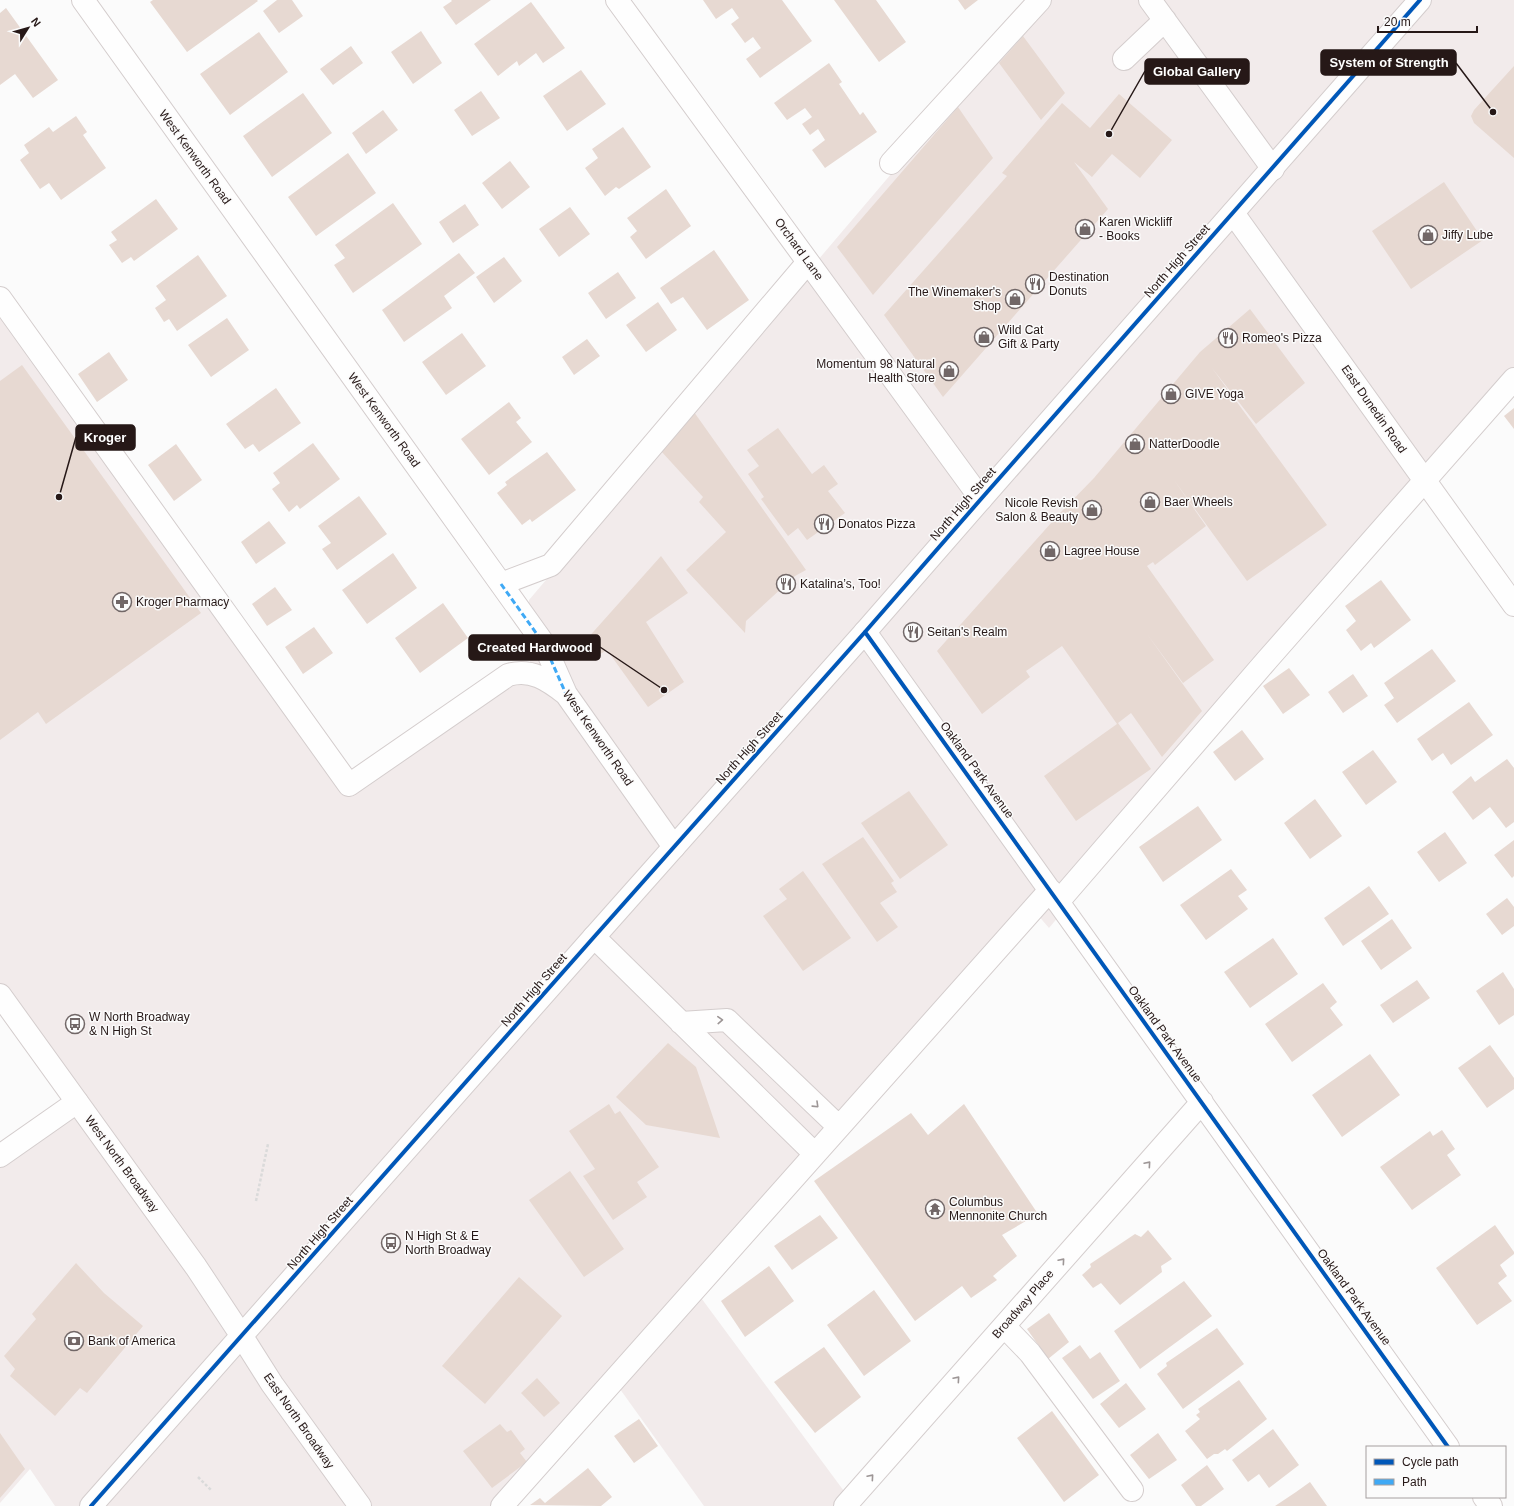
<svg xmlns="http://www.w3.org/2000/svg" width="1514" height="1506" font-family="Helvetica,sans-serif">
<rect width="100%" height="100%" fill="#fbfbfb"/>
<!-- built -->
<path fill="#f2ebeb" d="M 1039,0 L 1514,0 L 1514,378 L 1429,475 L 1049,928 L 1037,914 L 696,1291 L 855,1506 L 704,1506 L 612,1378 L 506,1506 L 55,1506 L 30,1469 L 0,1503 L 0,1149 L 76,1094 L 0,989 L 0,297 L 357,788 L 530,663 L 529,600 Z"/>
<!-- building -->
<path fill="#e7d9d2" d="M 153,0 L 257,0 L 258,1 L 187,52 L 150,2 Z
M 277,0 L 292,0 L 303,16 L 279,33 L 263,11 Z
M 451,0 L 491,0 L 456,25 L 443,7 L 452,1 Z
M 703,0 L 782,0 L 812,41 L 760,78 L 746,59 L 761,48 L 753,37 L 745,43 L 731,24 L 739,18 L 732,8 L 716,19 Z
M 834,0 L 876,0 L 906,42 L 879,62 Z
M 958,0 L 978,0 L 965,10 Z
M 531,2 L 565,48 L 543,63 L 536,53 L 519,66 L 517,61 L 498,76 L 474,44 Z
M 6,8 L 58,80 L 33,98 L 15,74 L 0,85 L 0,13 Z
M 421,31 L 442,63 L 413,84 L 391,52 Z
M 259,32 L 288,72 L 230,115 L 200,74 Z
M 1023,36 L 1065,93 L 1041,120 L 999,63 Z
M 351,46 L 363,63 L 333,85 L 320,69 Z
M 829,63 L 842,82 L 839,84 L 860,115 L 863,112 L 877,132 L 825,168 L 812,150 L 825,140 L 818,129 L 810,135 L 802,124 L 812,117 L 805,108 L 787,120 L 774,103 Z
M 1514,66 L 1514,158 L 1474,123 L 1471,116 L 1474,110 Z
M 581,70 L 606,104 L 567,131 L 543,96 Z
M 481,91 L 500,118 L 472,136 L 454,110 Z
M 303,93 L 332,133 L 272,177 L 243,136 Z
M 1119,94 L 1172,140 L 1140,178 L 1112,154 L 1092,177 L 1074,162 L 1108,209 L 943,397 L 884,315 L 1007,176 L 1002,173 L 1062,103 L 1090,128 Z
M 958,107 L 993,158 L 873,295 L 837,247 Z
M 383,110 L 398,130 L 366,154 L 352,133 Z
M 76,116 L 87,132 L 83,135 L 106,168 L 61,200 L 49,183 L 40,189 L 20,160 L 29,153 L 24,145 L 49,127 L 53,132 Z
M 623,127 L 651,167 L 619,189 L 616,187 L 605,196 L 585,168 L 598,158 L 592,149 Z
M 348,153 L 376,193 L 316,236 L 288,197 Z
M 510,161 L 530,187 L 502,209 L 482,183 Z
M 1444,182 L 1483,240 L 1411,289 L 1372,231 Z
M 666,189 L 691,226 L 646,259 L 630,237 L 637,231 L 627,218 Z
M 156,199 L 178,229 L 134,261 L 131,257 L 122,263 L 109,245 L 117,240 L 111,232 Z
M 393,203 L 422,244 L 353,293 L 334,265 L 345,258 L 335,245 Z
M 465,204 L 479,225 L 453,243 L 439,222 Z
M 570,207 L 590,234 L 559,257 L 539,229 Z
M 714,250 L 749,300 L 707,330 L 683,297 L 671,304 L 660,288 Z
M 459,253 L 475,273 L 444,296 L 452,308 L 404,342 L 382,310 Z
M 198,255 L 227,296 L 177,331 L 169,319 L 164,322 L 155,308 L 166,300 L 156,286 Z
M 504,257 L 522,281 L 494,303 L 476,277 Z
M 618,272 L 636,298 L 606,319 L 588,293 Z
M 658,302 L 677,330 L 646,352 L 626,325 Z
M 1250,309 L 1305,383 L 1256,424 L 1212,368 L 1327,525 L 1247,581 L 1174,480 L 1206,526 L 1155,565 L 1153,562 L 1147,566 L 1214,660 L 1183,683 L 1147,634 L 1202,711 L 1162,757 L 1131,713 L 1118,723 L 1151,769 L 1076,821 L 1044,776 L 1117,724 L 1062,646 L 1026,671 L 1030,677 L 982,714 L 937,651 L 1060,513 L 1094,478 L 1200,352 Z
M 227,318 L 249,350 L 211,377 L 188,345 Z
M 462,333 L 486,366 L 446,395 L 422,362 Z
M 587,339 L 600,356 L 574,375 L 562,357 Z
M 109,352 L 128,380 L 97,402 L 78,374 Z
M 22,365 L 201,613 L 46,724 L 38,712 L 0,740 L 0,381 Z
M 276,388 L 301,423 L 259,452 L 253,444 L 245,449 L 226,424 Z
M 509,402 L 521,418 L 516,422 L 532,442 L 489,475 L 461,439 Z
M 1514,408 L 1514,429 L 1504,416 Z
M 694,412 L 806,570 L 795,576 L 746,621 L 745,633 L 686,570 L 726,532 L 699,502 L 703,497 L 661,451 Z
M 778,428 L 812,474 L 824,465 L 838,484 L 828,491 L 845,513 L 807,540 L 798,528 L 788,536 L 761,499 L 764,497 L 748,474 L 759,466 L 747,450 Z
M 313,443 L 340,479 L 300,509 L 297,505 L 289,512 L 272,489 L 280,483 L 273,473 Z
M 176,444 L 202,480 L 174,501 L 148,465 Z
M 547,452 L 576,490 L 532,522 L 530,519 L 522,525 L 497,493 L 507,485 L 505,482 Z
M 359,496 L 387,534 L 337,570 L 322,549 L 331,543 L 318,526 Z
M 269,521 L 286,543 L 256,564 L 241,542 Z
M 393,553 L 417,588 L 367,624 L 342,590 Z
M 661,556 L 688,593 L 646,622 L 684,682 L 648,707 L 607,650 L 597,656 L 586,640 Z
M 1381,580 L 1411,620 L 1374,648 L 1371,643 L 1361,651 L 1346,630 L 1356,621 L 1345,606 Z
M 275,587 L 292,610 L 267,626 L 252,604 Z
M 443,603 L 468,638 L 420,673 L 395,638 Z
M 314,627 L 333,653 L 303,674 L 285,647 Z
M 1432,649 L 1456,681 L 1397,723 L 1384,705 L 1394,698 L 1384,683 Z
M 1289,668 L 1310,695 L 1283,714 L 1263,686 Z
M 1353,674 L 1368,696 L 1343,713 L 1328,692 Z
M 1469,702 L 1493,735 L 1451,765 L 1443,753 L 1432,761 L 1417,739 Z
M 1242,730 L 1264,759 L 1235,781 L 1213,752 Z
M 1373,750 L 1397,782 L 1366,805 L 1342,772 Z
M 1507,759 L 1514,768 L 1514,822 L 1506,828 L 1490,807 L 1473,820 L 1452,792 L 1471,776 L 1475,782 Z
M 909,791 L 948,845 L 900,879 L 861,823 Z
M 1315,799 L 1342,836 L 1310,859 L 1284,823 Z
M 1198,806 L 1222,840 L 1163,882 L 1139,847 Z
M 1445,832 L 1467,863 L 1439,882 L 1417,852 Z
M 863,837 L 894,881 L 891,883 L 897,892 L 880,903 L 898,927 L 877,942 L 822,864 Z
M 1514,840 L 1514,876 L 1512,878 L 1494,855 Z
M 1231,869 L 1247,890 L 1238,896 L 1248,909 L 1206,940 L 1180,905 Z
M 803,871 L 851,938 L 803,971 L 763,916 L 787,899 L 779,889 Z
M 1369,886 L 1389,914 L 1343,946 L 1324,918 Z
M 1507,898 L 1514,907 L 1514,926 L 1502,935 L 1486,914 Z
M 1392,919 L 1412,948 L 1381,970 L 1361,941 Z
M 1273,938 L 1298,974 L 1250,1008 L 1224,972 Z
M 1503,972 L 1514,989 L 1514,1015 L 1499,1025 L 1476,991 Z
M 1417,980 L 1430,998 L 1393,1023 L 1380,1005 Z
M 1323,983 L 1337,1002 L 1330,1008 L 1343,1025 L 1292,1062 L 1265,1024 Z
M 668,1043 L 696,1067 L 720,1138 L 646,1125 L 616,1097 Z
M 1490,1045 L 1514,1078 L 1514,1089 L 1487,1108 L 1458,1068 Z
M 1370,1054 L 1400,1095 L 1342,1137 L 1312,1095 Z
M 609,1104 L 615,1114 L 620,1111 L 659,1167 L 637,1182 L 647,1197 L 613,1220 L 583,1176 L 595,1169 L 569,1131 Z
M 964,1104 L 1038,1214 L 1002,1235 L 1017,1256 L 993,1276 L 997,1280 L 971,1298 L 962,1286 L 915,1321 L 814,1181 L 911,1113 L 928,1135 Z
M 1442,1130 L 1455,1149 L 1447,1155 L 1461,1175 L 1412,1210 L 1380,1167 L 1430,1131 L 1433,1136 Z
M 570,1171 L 624,1249 L 584,1277 L 529,1200 Z
M 820,1215 L 838,1238 L 792,1270 L 774,1246 Z
M 1495,1225 L 1514,1252 L 1514,1254 L 1500,1265 L 1507,1276 L 1498,1283 L 1512,1301 L 1477,1325 L 1436,1268 Z
M 1148,1230 L 1172,1259 L 1161,1266 L 1162,1272 L 1120,1305 L 1101,1283 L 1093,1288 L 1082,1275 L 1091,1267 L 1090,1264 L 1135,1234 L 1141,1237 Z
M 76,1263 L 104,1293 L 143,1326 L 87,1393 L 80,1388 L 55,1416 L 10,1376 L 15,1369 L 4,1356 L 36,1319 L 32,1314 Z
M 769,1266 L 794,1301 L 745,1337 L 721,1301 Z
M 519,1277 L 562,1316 L 485,1404 L 442,1366 Z
M 1184,1281 L 1212,1316 L 1140,1369 L 1114,1331 Z
M 874,1290 L 911,1341 L 864,1376 L 827,1325 Z
M 1049,1313 L 1069,1342 L 1048,1359 L 1027,1329 Z
M 1217,1328 L 1244,1364 L 1183,1409 L 1157,1374 L 1167,1366 L 1166,1363 Z
M 1080,1345 L 1090,1359 L 1100,1352 L 1120,1381 L 1093,1399 L 1062,1358 Z
M 824,1347 L 861,1397 L 815,1433 L 774,1382 Z
M 537,1378 L 560,1403 L 544,1417 L 521,1393 Z
M 1239,1380 L 1267,1419 L 1227,1451 L 1225,1449 L 1218,1454 L 1214,1454 L 1207,1459 L 1185,1431 L 1200,1419 L 1196,1415 L 1200,1412 L 1198,1409 Z
M 1126,1383 L 1146,1409 L 1119,1428 L 1100,1404 Z
M 1052,1411 L 1099,1475 L 1064,1502 L 1017,1438 Z
M 639,1419 L 658,1446 L 634,1463 L 614,1436 Z
M 500,1424 L 507,1432 L 511,1430 L 525,1449 L 520,1453 L 527,1462 L 492,1488 L 463,1451 Z
M 1273,1429 L 1299,1465 L 1269,1488 L 1259,1474 L 1248,1482 L 1232,1460 Z
M 0,1433 L 25,1469 L 0,1498 Z
M 1158,1433 L 1177,1460 L 1149,1479 L 1130,1455 Z
M 1207,1465 L 1224,1489 L 1201,1506 L 1196,1506 L 1181,1485 Z
M 588,1468 L 612,1497 L 601,1506 L 530,1505 L 540,1498 L 545,1503 Z
M 1310,1482 L 1327,1506 L 1275,1506 L 1296,1492 Z"/>
<g fill="none" stroke-linecap="round" stroke-linejoin="round">
<defs>
<path id="minor" d="M 83,0 L 544,644 L 566,694 L 674,847
M 617,0 L 981,499
M 1150,0 L 1273,169
M 1124,59 L 1165,20
M 891,163 L 1040,0
M 1233,213 L 1514,605
M 0,298 L 349,785 L 508,675 C 531,668 548,680 566,694
M 501,584 L 551,565 L 808,262
M 865,632 L 1448,1447
M 1058,902 L 1267,660 L 1514,379
M 594,937 L 815,1154
M 681,1023 L 727,1020 L 839,1127
M 0,1156 L 77,1102
M 1004,1326 L 1030,1353 L 1132,1490
M 1484,1497 L 1491,1506
M 502,1506 L 1050,890
M 845,1506 L 1202,1102"/>
<path id="major" d="M 0,995 L 196,1267 L 241,1335 L 272,1384 L 360,1506
M 91,1506 L 594,937 L 865,632 L 981,499 L 1420,0"/>
</defs>
<!-- minor casing -->
<use href="#minor" stroke="#d4cdcd" stroke-width="24"/>
<!-- major casing -->
<use href="#major" stroke="#d4cdcd" stroke-width="24"/>
<!-- path -->
<path stroke="#dadada" stroke-width="2.5" stroke-dasharray="3 2" stroke-linecap="butt" d="M 256,1201 L 268,1144
M 198,1477 L 212,1491"/>
<!-- minor -->
<use href="#minor" stroke="#fefefe" stroke-width="22"/>
<!-- major -->
<use href="#major" stroke="#fefefe" stroke-width="22"/>
<!-- quiet -->
<path stroke="#3fa9f5" stroke-width="3" stroke-dasharray="6 3" stroke-linecap="butt" d="M 501,584 L 544,644 L 566,694"/>
<defs>
<path id="cycleway" d="M 865,632 L 1448,1447
M 91,1506 L 594,937 L 865,632 L 981,499 L 1420,0"/>
</defs>
<!-- cycleway casing -->
<use href="#cycleway" stroke="#fbfbfb" stroke-width="6"/>
<!-- cycleway -->
<use href="#cycleway" stroke="#0057b8" stroke-width="4"/>
</g>
<!-- one-way arrows -->
<defs><path id="oneway-chevron" d="M-2-3.5L2.5 0L-2 3.5" fill="none" stroke-width="1.6" stroke-linecap="round" stroke-linejoin="round"/></defs>
<g stroke="#9d9696">
<use href="#oneway-chevron" transform="translate(720 1020) rotate(-3)"/>
<use href="#oneway-chevron" transform="translate(816 1105) rotate(44)"/>
<use href="#oneway-chevron" transform="translate(1148 1164) rotate(-49)"/>
<use href="#oneway-chevron" transform="translate(1062 1261) rotate(-49)"/>
<use href="#oneway-chevron" transform="translate(957 1379) rotate(-49)"/>
<use href="#oneway-chevron" transform="translate(871 1477) rotate(-49)"/>
</g>
<!-- icons -->
<defs>
<symbol id="shop-ring" viewBox="-11 -11 22 22"><circle r="9.5" fill="#fbfbfb" stroke="#716767" stroke-width="1.5"/><path d="M-5-2.5h2.3a2.7 3.5 0 0 1 5.4 0H5L5.5 6h-11ZM-1.5-2.5h3a1.5 2.3 0 0 0-3 0Z" fill="#716767"/></symbol>
<symbol id="restaurant-ring" viewBox="-11 -11 22 22"><circle r="9.5" fill="#fbfbfb" stroke="#716767" stroke-width="1.5"/><path d="M-5-6h1v4h1v-4h1v4h1v-4h1v5L-1.5 .5V6h-2V.5L-5-1ZM5-6V6H3V1.5H1.5Q1.5-4 5-6Z" fill="#716767"/></symbol>
<symbol id="pharmacy-ring" viewBox="-11 -11 22 22"><circle r="9.5" fill="#fbfbfb" stroke="#716767" stroke-width="1.5"/><path d="M-2-6h4v4h4v4h-4v4h-4v-4h-4v-4h4Z" fill="#716767"/></symbol>
<symbol id="bus-ring" viewBox="-11 -11 22 22"><circle r="9.5" fill="#fbfbfb" stroke="#716767" stroke-width="1.5"/><path d="M-5-6H5V4H4V6H2V4H-2V6H-4V4H-5ZM-3.5-4V0h7V-4ZM-3.5 1.2v1.5H-2V1.2ZM2 1.2v1.5H3.5V1.2Z" fill="#716767"/></symbol>
<symbol id="temple-ring" viewBox="-11 -11 22 22"><circle r="9.5" fill="#fbfbfb" stroke="#716767" stroke-width="1.5"/><path d="M0-6L5-2H3V0L6.5 2.5H4V6H1.5V3h-3V6H-4V2.5H-6.5L-3 0V-2H-5Z" fill="#716767"/></symbol>
<symbol id="bank-ring" viewBox="-11 -11 22 22"><circle r="9.5" fill="#fbfbfb" stroke="#716767" stroke-width="1.5"/><path d="M-6-4H6V4H-6ZM0-2.3a2.3 2.3 0 1 0 0 4.6a2.3 2.3 0 1 0 0-4.6Z" fill="#716767"/></symbol>
</defs>
<g fill-rule="evenodd">
<use href="#shop-ring" x="1074" y="218" width="22" height="22"/>
<use href="#shop-ring" x="1417" y="224" width="22" height="22"/>
<use href="#restaurant-ring" x="1024" y="273" width="22" height="22"/>
<use href="#shop-ring" x="1004" y="288" width="22" height="22"/>
<use href="#shop-ring" x="973" y="326" width="22" height="22"/>
<use href="#restaurant-ring" x="1217" y="327" width="22" height="22"/>
<use href="#shop-ring" x="938" y="360" width="22" height="22"/>
<use href="#shop-ring" x="1160" y="383" width="22" height="22"/>
<use href="#shop-ring" x="1124" y="433" width="22" height="22"/>
<use href="#shop-ring" x="1139" y="491" width="22" height="22"/>
<use href="#shop-ring" x="1081" y="499" width="22" height="22"/>
<use href="#restaurant-ring" x="813" y="513" width="22" height="22"/>
<use href="#shop-ring" x="1039" y="540" width="22" height="22"/>
<use href="#restaurant-ring" x="775" y="573" width="22" height="22"/>
<use href="#pharmacy-ring" x="111" y="591" width="22" height="22"/>
<use href="#restaurant-ring" x="902" y="621" width="22" height="22"/>
<use href="#bus-ring" x="64" y="1013" width="22" height="22"/>
<use href="#temple-ring" x="924" y="1198" width="22" height="22"/>
<use href="#bus-ring" x="380" y="1232" width="22" height="22"/>
<use href="#bank-ring" x="63" y="1330" width="22" height="22"/>
</g>
<g text-anchor="middle" dominant-baseline="central" stroke-width="3" stroke-linejoin="round" paint-order="stroke">
<!-- street labels -->
<g font-size="12" fill="#261817" stroke="#fbfbfb">
<text transform="translate(195 157) rotate(54)">West Kenworth Road</text>
<text transform="translate(799 249) rotate(54)">Orchard Lane</text>
<text transform="translate(1177 261) rotate(-49)">North High Street</text>
<text transform="translate(1374 409) rotate(55)">East Dunedin Road</text>
<text transform="translate(384 420) rotate(54)">West Kenworth Road</text>
<text transform="translate(963 504) rotate(-49)">North High Street</text>
<text transform="translate(598 738) rotate(55)">West Kenworth Road</text>
<text transform="translate(749 748) rotate(-48)">North High Street</text>
<text transform="translate(977 770) rotate(54)">Oakland Park Avenue</text>
<text transform="translate(534 990) rotate(-49)">North High Street</text>
<text transform="translate(1165 1034) rotate(54)">Oakland Park Avenue</text>
<text transform="translate(122 1164) rotate(54)">West North Broadway</text>
<text transform="translate(320 1233) rotate(-49)">North High Street</text>
<text transform="translate(1354 1297) rotate(54)">Oakland Park Avenue</text>
<text transform="translate(1023 1304) rotate(-49)">Broadway Place</text>
<text transform="translate(299 1421) rotate(55)">East North Broadway</text>
</g>
<!-- poi labels -->
<g font-size="12" fill="#261817" stroke="#fbfbfb" text-anchor="start">
<text x="1099" y="222">Karen Wickliff<tspan x="1099" dy="14">- Books</tspan></text>
<text x="1442" y="235">Jiffy Lube</text>
<text x="1049" y="277">Destination<tspan x="1049" dy="14">Donuts</tspan></text>
<text x="1001" y="292" text-anchor="end">The Winemaker's<tspan x="1001" dy="14">Shop</tspan></text>
<text x="998" y="330">Wild Cat<tspan x="998" dy="14">Gift &amp; Party</tspan></text>
<text x="1242" y="338">Romeo's Pizza</text>
<text x="935" y="364" text-anchor="end">Momentum 98 Natural<tspan x="935" dy="14">Health Store</tspan></text>
<text x="1185" y="394">GIVE Yoga</text>
<text x="1149" y="444">NatterDoodle</text>
<text x="1164" y="502">Baer Wheels</text>
<text x="1078" y="503" text-anchor="end">Nicole Revish<tspan x="1078" dy="14">Salon &amp; Beauty</tspan></text>
<text x="838" y="524">Donatos Pizza</text>
<text x="1064" y="551">Lagree House</text>
<text x="800" y="584">Katalina’s, Too!</text>
<text x="136" y="602">Kroger Pharmacy</text>
<text x="927" y="632">Seitan's Realm</text>
<text x="89" y="1017">W North Broadway<tspan x="89" dy="14">&amp; N High St</tspan></text>
<text x="949" y="1202">Columbus<tspan x="949" dy="14">Mennonite Church</tspan></text>
<text x="405" y="1236">N High St &amp; E<tspan x="405" dy="14">North Broadway</tspan></text>
<text x="88" y="1341">Bank of America</text>
</g>
</g>
<!-- callouts -->
<path fill="none" stroke="#261817" stroke-width="1.5" d="M1493 112L1456 63M1109 134L1145 71M59 497L76 437M664 690L600 647"/>
<g fill="#261817" stroke="#fbfbfb" stroke-width="1.5">
<circle cx="1493" cy="112" r="4"/>
<circle cx="1109" cy="134" r="4"/>
<circle cx="59" cy="497" r="4"/>
<circle cx="664" cy="690" r="4"/>
</g>
<g fill="#261817" stroke="#261817" stroke-width="1.5">
<rect x="1321" y="50" width="135" height="25" rx="4"/>
<rect x="1145" y="59" width="104" height="25" rx="4"/>
<rect x="76" y="425" width="59" height="25" rx="4"/>
<rect x="469" y="635" width="131" height="25" rx="4"/>
</g>
<g font-size="13" text-anchor="middle" font-weight="bold" fill="#fff">
<text x="1389" y="67">System of Strength</text>
<text x="1197" y="76">Global Gallery</text>
<text x="105" y="442">Kroger</text>
<text x="535" y="652">Created Hardwood</text>
</g>
<!-- legend -->
<rect x="1366" y="1446" width="140" height="52" fill="#fbfbfb" stroke="#a6a0a0"/>
<rect x="1374" y="1459" width="20" height="6" fill="#0057b8" stroke="#a6a0a0"/>
<text x="1402" y="1466" font-size="12" fill="#261817">Cycle path</text>
<rect x="1374" y="1479" width="20" height="6" fill="#3fa9f5" stroke="#a6a0a0"/>
<text x="1402" y="1486" font-size="12" fill="#261817">Path</text>
<!-- north arrow -->
<g transform="translate(28 28) rotate(53)" stroke="#fbfbfb" stroke-width="3" paint-order="stroke">
<path d="M0-3L7 15L0 10L-7 15Z" fill="#261817"/>
<text y="-6" font-size="11" font-weight="bold" text-anchor="middle" fill="#261817">N</text>
</g>
<!-- scale -->
<path d="M1378 26v6h99v-6" fill="none" stroke="#261817" stroke-width="2"/>
<text x="1384" y="26" font-size="12" fill="#261817" stroke="#fbfbfb" stroke-width="3" paint-order="stroke">20 m</text>
</svg>
